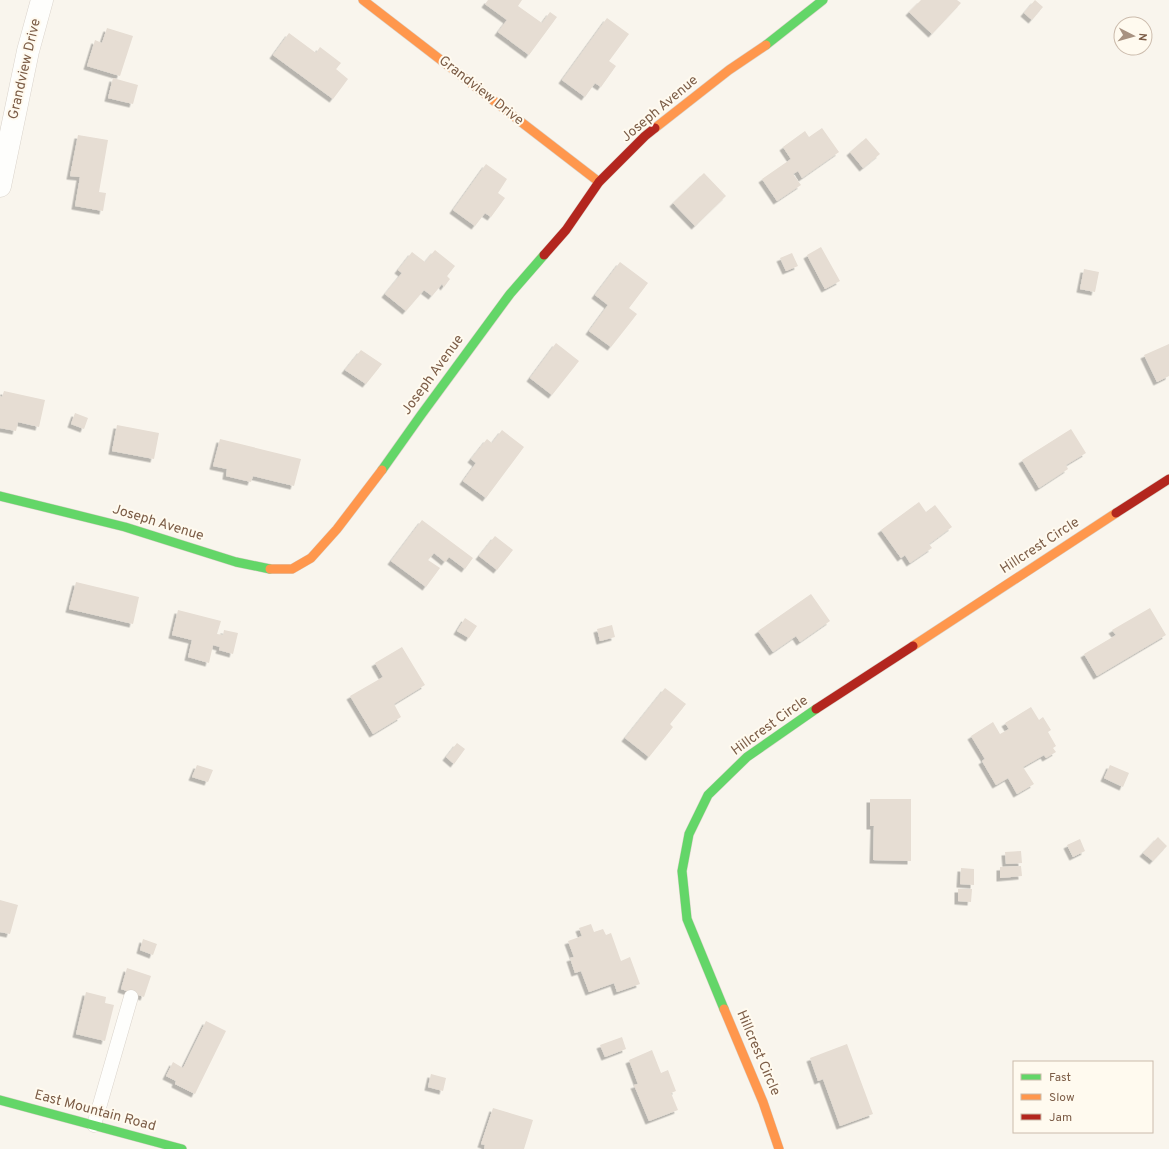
<svg xmlns="http://www.w3.org/2000/svg" width="1169" height="1149" font-family="Overpass,sans-serif">
<defs>
<filter id="shadow"><feDropShadow dx="-3.5" dy="3.5" stdDeviation="0" flood-color="#0004"/></filter>
</defs>
<rect width="100%" height="100%" fill="#f9f5ed"/>
<!-- building -->
<path fill="#e6ddd3" filter="url(#shadow)" d="M 488,0 L 522,0 L 518,6 L 542,23 L 550,12 L 557,17 L 529,55 L 498,32 L 507,20 L 485,4 Z
M 921,0 L 957,0 L 961,3 L 932,34 L 909,12 Z
M 1035,0 L 1043,7 L 1032,20 L 1024,13 Z
M 607,18 L 629,34 L 609,61 L 616,66 L 601,87 L 595,83 L 585,97 L 562,80 Z
M 107,28 L 133,36 L 120,76 L 87,66 L 95,40 L 102,43 Z
M 289,33 L 316,53 L 320,47 L 341,63 L 336,69 L 348,79 L 333,99 L 273,55 Z
M 113,78 L 138,85 L 133,104 L 108,98 Z
M 822,128 L 839,152 L 802,178 L 798,171 L 793,174 L 801,185 L 777,201 L 762,179 L 791,159 L 783,147 L 805,131 L 809,137 Z
M 78,135 L 108,140 L 99,192 L 106,193 L 103,211 L 75,206 L 80,177 L 70,176 Z
M 866,138 L 880,154 L 863,168 L 850,152 Z
M 486,164 L 507,179 L 498,193 L 505,198 L 491,217 L 485,213 L 475,226 L 453,210 Z
M 704,173 L 726,196 L 695,226 L 673,203 Z
M 821,247 L 840,281 L 825,289 L 807,255 Z
M 435,250 L 455,266 L 447,276 L 450,279 L 444,287 L 442,284 L 432,296 L 424,290 L 406,311 L 385,294 L 402,273 L 398,270 L 412,252 L 425,262 Z
M 792,253 L 798,266 L 786,271 L 780,258 Z
M 620,262 L 648,283 L 629,308 L 637,314 L 611,347 L 589,331 L 608,305 L 595,295 Z
M 1084,269 L 1099,272 L 1095,292 L 1080,289 Z
M 556,343 L 579,361 L 552,395 L 530,378 Z
M 1169,344 L 1169,376 L 1157,382 L 1144,355 Z
M 361,350 L 382,364 L 366,384 L 345,370 Z
M 4,391 L 45,400 L 39,427 L 18,422 L 16,431 L 0,428 L 0,396 L 2,397 Z
M 75,413 L 88,418 L 84,429 L 71,424 Z
M 117,425 L 159,433 L 154,459 L 112,451 Z
M 1071,429 L 1086,453 L 1066,465 L 1068,469 L 1039,488 L 1022,460 Z
M 502,430 L 524,447 L 486,498 L 463,481 L 476,463 L 471,459 L 487,439 L 492,443 Z
M 220,439 L 301,459 L 294,486 L 253,476 L 251,482 L 226,476 L 227,469 L 213,466 Z
M 919,502 L 926,512 L 935,505 L 952,527 L 929,544 L 932,548 L 910,563 L 905,555 L 901,558 L 881,530 Z
M 422,520 L 473,558 L 465,569 L 449,557 L 445,562 L 434,553 L 428,560 L 440,568 L 426,587 L 391,561 Z
M 495,536 L 513,550 L 497,570 L 479,556 Z
M 76,582 L 139,597 L 133,624 L 69,609 Z
M 811,594 L 830,621 L 800,642 L 796,636 L 773,652 L 758,631 Z
M 1150,608 L 1166,635 L 1097,676 L 1084,654 L 1116,635 L 1112,630 Z
M 178,610 L 221,621 L 217,634 L 223,635 L 224,630 L 238,633 L 233,654 L 219,650 L 220,647 L 213,645 L 209,663 L 188,657 L 192,640 L 172,635 Z
M 465,618 L 477,626 L 469,638 L 457,631 Z
M 612,625 L 615,637 L 600,641 L 597,629 Z
M 402,647 L 425,685 L 394,704 L 401,717 L 373,734 L 350,696 L 383,677 L 375,663 Z
M 665,688 L 686,704 L 670,724 L 673,727 L 649,757 L 625,738 Z
M 1031,707 L 1039,720 L 1043,717 L 1051,730 L 1048,732 L 1056,746 L 1053,748 L 1056,752 L 1046,758 L 1044,755 L 1023,767 L 1034,784 L 1017,794 L 1008,778 L 996,785 L 982,761 L 985,759 L 971,736 L 993,722 L 1000,734 L 1009,729 L 1005,723 Z
M 457,743 L 465,749 L 454,764 L 446,757 Z
M 197,765 L 213,770 L 208,782 L 192,777 Z
M 1110,765 L 1129,773 L 1123,787 L 1104,778 Z
M 870,799 L 911,799 L 911,861 L 873,860 L 874,826 L 870,826 Z
M 1158,837 L 1167,846 L 1153,861 L 1143,853 Z
M 1080,839 L 1085,851 L 1073,857 L 1067,845 Z
M 1021,851 L 1022,863 L 1006,864 L 1005,852 Z
M 1021,866 L 1022,876 L 1000,878 L 1000,867 Z
M 961,868 L 974,869 L 974,885 L 960,884 Z
M 958,889 L 972,889 L 971,902 L 958,901 Z
M 0,900 L 18,905 L 10,934 L 0,932 Z
M 591,924 L 594,932 L 603,929 L 606,935 L 611,933 L 621,961 L 630,957 L 640,984 L 617,992 L 614,983 L 589,992 L 581,971 L 575,973 L 570,958 L 574,957 L 568,941 L 582,936 L 579,928 Z
M 143,939 L 157,944 L 153,955 L 140,950 Z
M 127,968 L 151,976 L 144,997 L 121,989 Z
M 86,992 L 106,997 L 105,1003 L 114,1005 L 105,1041 L 76,1034 Z
M 206,1021 L 226,1031 L 195,1094 L 175,1084 L 176,1081 L 166,1076 L 173,1062 L 183,1068 Z
M 622,1037 L 626,1049 L 605,1057 L 600,1045 Z
M 847,1044 L 873,1114 L 840,1126 L 823,1079 L 818,1081 L 810,1058 Z
M 652,1050 L 661,1073 L 668,1070 L 676,1091 L 671,1093 L 678,1110 L 649,1121 L 634,1085 L 638,1084 L 629,1060 Z
M 431,1074 L 446,1078 L 443,1091 L 428,1087 Z
M 493,1108 L 533,1120 L 524,1149 L 484,1149 L 485,1145 L 481,1144 Z"/>
<g fill="none" stroke-linecap="round" stroke-linejoin="round">
<defs>
<path id="lane" d="M 94,1125 L 131,997"/>
<path id="street" d="M 0,186 L 28,51 L 42,0"/>
<path id="fast" d="M 766,45 L 823,0
M 382,470 L 421,415 L 510,294 L 544,255
M 0,496 L 125,527 L 236,562 L 270,569
M 724,1009 L 687,919 L 682,871 L 689,834 L 708,795 L 747,757 L 816,709
M 0,1100 L 182,1149"/>
<path id="slow" d="M 363,0 L 599,182
M 655,128 L 729,70 L 766,45
M 270,569 L 292,569 L 311,558 L 337,529 L 382,470
M 913,646 L 1116,513
M 724,1009 L 763,1102 L 779,1149"/>
<path id="jam" d="M 544,255 L 566,230 L 599,182 L 645,136 L 655,128
M 1116,513 L 1169,479
M 816,709 L 913,646"/>
</defs>
<!-- lane casing -->
<use href="#lane" stroke="#d9d2ca" stroke-width="15"/>
<!-- street casing -->
<use href="#street" stroke="#d9d2ca" stroke-width="23"/>
<!-- fast casing -->
<use href="#fast" stroke="#d9d1c8" stroke-width="10"/>
<!-- slow casing -->
<use href="#slow" stroke="#d9d1c8" stroke-width="10"/>
<!-- jam casing -->
<use href="#jam" stroke="#d9d1c8" stroke-width="10"/>
<!-- lane -->
<use href="#lane" stroke="#fefefc" stroke-width="14"/>
<!-- street -->
<use href="#street" stroke="#fefefc" stroke-width="22"/>
<!-- fast -->
<use href="#fast" stroke="#63d668" stroke-width="9"/>
<!-- slow -->
<use href="#slow" stroke="#ff974d" stroke-width="9"/>
<!-- jam -->
<use href="#jam" stroke="#b3261e" stroke-width="9"/>
</g>
<g text-anchor="middle" dominant-baseline="central" stroke-width="4" stroke-linejoin="round" paint-order="stroke">
<!-- street labels -->
<g font-size="14" fill="#7c5d47" stroke="#fffaef">
<text transform="translate(25 69) rotate(-77)">Grandview Drive</text>
<text transform="translate(481 91) rotate(38)">Grandview Drive</text>
<text transform="translate(660 109) rotate(-40)">Joseph Avenue</text>
<text transform="translate(433 375) rotate(-54)">Joseph Avenue</text>
<text transform="translate(158 523) rotate(17)">Joseph Avenue</text>
<text transform="translate(1040 546) rotate(-33)">Hillcrest Circle</text>
<text transform="translate(770 726) rotate(-36)">Hillcrest Circle</text>
<text transform="translate(758 1053) rotate(67)">Hillcrest Circle</text>
<text transform="translate(95 1111) rotate(15)">East Mountain Road</text>
</g>
</g>
<!-- legend -->
<rect x="1013" y="1061" width="140" height="72" fill="#fffaef" stroke="#cbbbac"/>
<rect x="1021" y="1074" width="20" height="6" fill="#63d668" stroke="#cbbbac"/>
<text x="1049" y="1081" font-size="12" fill="#7c5d47">Fast</text>
<rect x="1021" y="1094" width="20" height="6" fill="#ff974d" stroke="#cbbbac"/>
<text x="1049" y="1101" font-size="12" fill="#7c5d47">Slow</text>
<rect x="1021" y="1114" width="20" height="6" fill="#b3261e" stroke="#cbbbac"/>
<text x="1049" y="1121" font-size="12" fill="#7c5d47">Jam</text>
<!-- north arrow -->
<g transform="translate(1133 36) rotate(96)"><circle r="19" fill="#fffaef" stroke="#cbbbac"/>
<path d="M0-3L7 15L0 10L-7 15Z" fill="#a89281"/>
<text y="-6" font-size="11" font-weight="bold" text-anchor="middle" fill="#7c5d47">N</text>
</g>
</svg>
